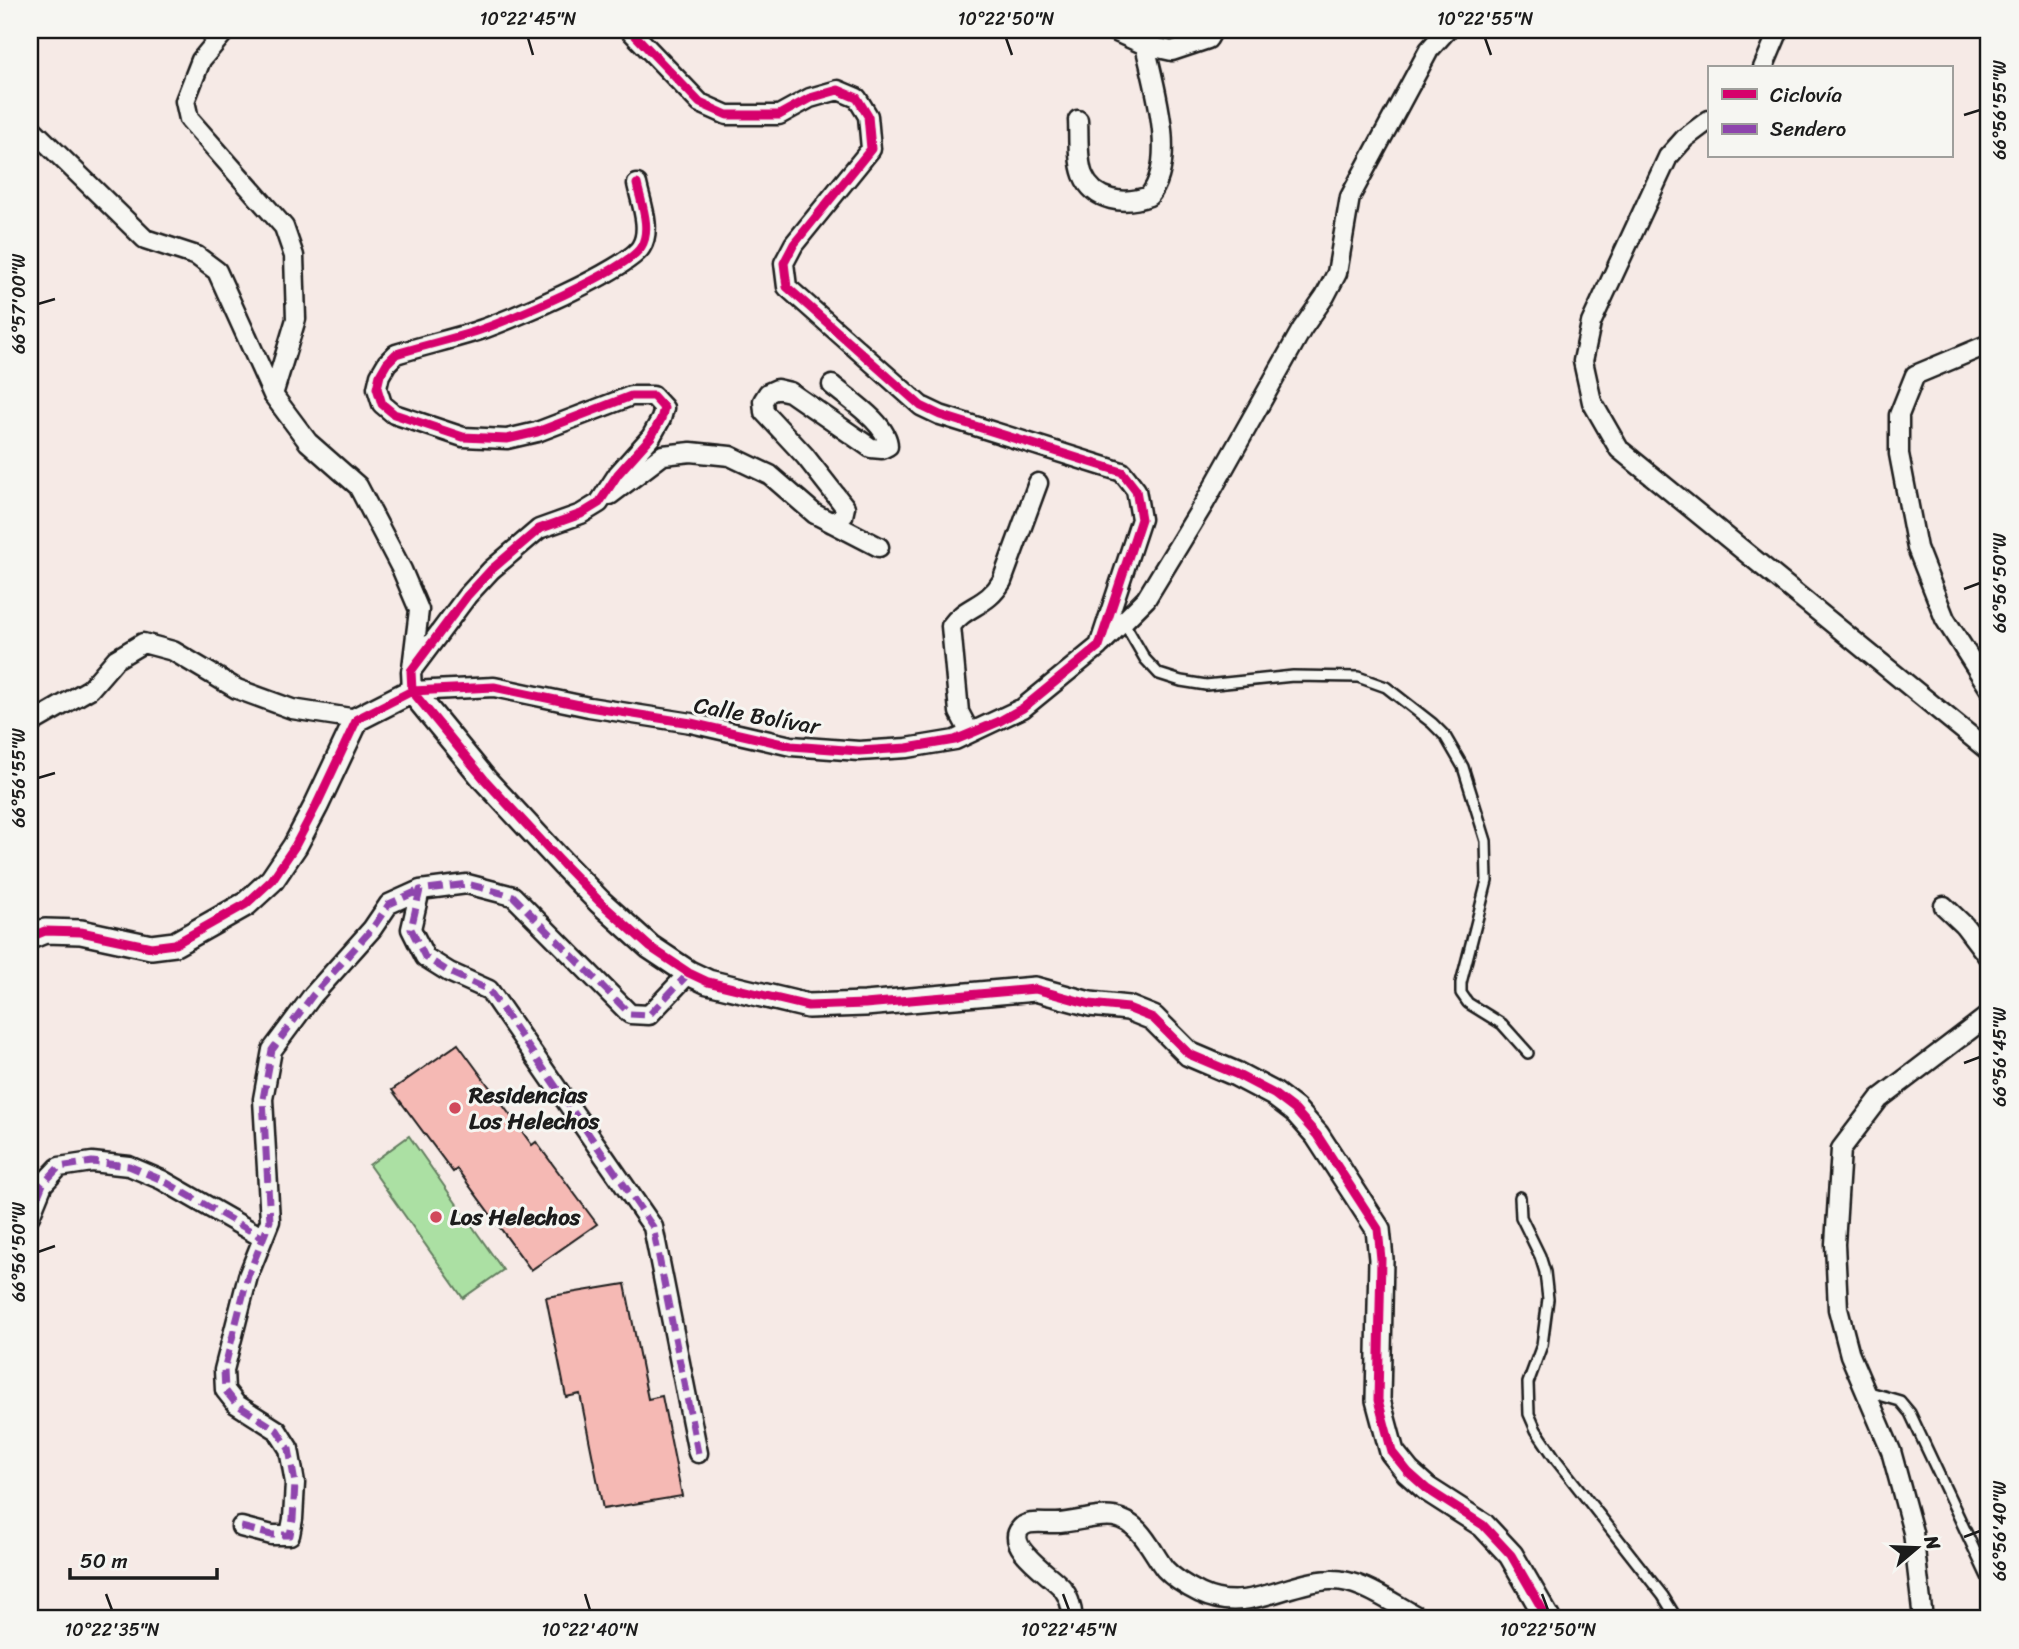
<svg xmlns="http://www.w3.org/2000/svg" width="2019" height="1649" font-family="Sriracha,sans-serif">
<rect width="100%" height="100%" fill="#f6eae6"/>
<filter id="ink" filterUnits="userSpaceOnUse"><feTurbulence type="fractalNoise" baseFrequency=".0143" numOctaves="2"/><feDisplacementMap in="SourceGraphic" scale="14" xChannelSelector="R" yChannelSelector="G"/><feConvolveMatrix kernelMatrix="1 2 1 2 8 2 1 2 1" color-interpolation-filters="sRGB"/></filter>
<g filter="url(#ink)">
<!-- green -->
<path fill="#abe0a3" stroke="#647e60" stroke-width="2" d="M 409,1136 L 503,1270 L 463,1298 L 369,1165 Z"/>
<!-- building -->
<path fill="#f5b9b4" stroke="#1c1c1c" stroke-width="2" d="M 458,1044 L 532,1145 L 536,1142 L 597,1224 L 531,1270 L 457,1169 L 453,1172 L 392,1090 Z
M 625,1284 L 648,1399 L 662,1396 L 682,1496 L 603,1509 L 580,1394 L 566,1397 L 546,1297 Z"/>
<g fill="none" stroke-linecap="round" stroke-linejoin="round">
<defs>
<path id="service" d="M 1123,621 L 1145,659 L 1159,674 L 1181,681 L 1206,685 L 1293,676 L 1358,677 L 1386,687 L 1432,723 L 1445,736 L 1463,767 L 1486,841 L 1487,881 L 1461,983 L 1461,993 L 1468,1003 L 1502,1024 L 1528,1053
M 1520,1197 L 1521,1217 L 1540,1256 L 1545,1272 L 1548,1299 L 1542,1345 L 1528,1383 L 1529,1414 L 1536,1430 L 1557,1461 L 1663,1596 L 1677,1619
M 1866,1391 L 1900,1401 L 1910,1413 L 1989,1581"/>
<path id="minor" d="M 226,30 L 201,60 L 185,101 L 189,119 L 284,227 L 294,256 L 296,319 L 273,395
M 630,30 L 700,103 L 727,115 L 779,115 L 810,98 L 838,90 L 857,98 L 868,116 L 871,149 L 794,244 L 784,263 L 787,287 L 921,406 L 940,415 L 1122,472 L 1136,490 L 1141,519 L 1099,646 L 1023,708 L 955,740 L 907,748 L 859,751 L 791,746 L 691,723 L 589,707 L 494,687 L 412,691 L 411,671 L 467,596 L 491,570 L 539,529 L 581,514 L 599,503 L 618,474 L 651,437 L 661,419 L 664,408 L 653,396 L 631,396 L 537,432 L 507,439 L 463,437 L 394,414 L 382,404 L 377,388 L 380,375 L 387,363 L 396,354 C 422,346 448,340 474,332 C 504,323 627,270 641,247 C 652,229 641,203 637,184
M 1112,30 L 1145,45 L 1172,51 L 1208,39 L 1213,30
M 1763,68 L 1779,30
M 1078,120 C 1079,136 1077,159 1083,175 C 1094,202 1125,205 1149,196 C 1178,161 1154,86 1145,45
M 1709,120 L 1685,138 L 1668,157 L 1591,323 L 1583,361 L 1592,402 L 1619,449 L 1989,751
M 30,127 L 145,239 L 197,256 L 217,271 L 273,395 L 308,442 L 358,486 L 402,570 L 419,610 L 412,668
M 1989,344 L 1915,375 L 1899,415 L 1899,454 L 1917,548 L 1945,619 L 1989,688
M 610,495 L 663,455 L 691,452 L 730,456 L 770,475 L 815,514 L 879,547
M 832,523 L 843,516 L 845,507 L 805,456 L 764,412 L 763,401 L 768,393 L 777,389 L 790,392 L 871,448 L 882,449 L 888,446 C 888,424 848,399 832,385
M 1101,644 L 1146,599 L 1205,502 L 1302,329 L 1325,296 L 1337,273 L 1350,197 L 1429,50 L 1447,30
M 30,721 L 33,722 L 90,689 L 116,659 L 143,643 L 173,651 L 237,689 L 292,709 L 357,719
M 970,733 L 959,712 L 951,626 C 966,605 987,607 1002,581 L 1038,483
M 1944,906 L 1964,925 L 1989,958
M 689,973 L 649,1015 L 630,1014 L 513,896 L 467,884 L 420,890 L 411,929 L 425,957 L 449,972 L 489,990 L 653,1227 L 698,1453
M 30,1216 L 43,1184 L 59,1167 L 92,1162 L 129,1166 L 162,1180 L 263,1238
M 241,1527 L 272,1535 L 290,1535 L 293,1519 L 295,1483 L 289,1449 L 277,1430 L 236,1404 L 225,1390 L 224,1370 L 248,1276 L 270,1221 L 263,1099 L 272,1050 L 313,995 L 372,929 L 389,904 L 420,890
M 1073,1619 C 1072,1609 1070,1598 1063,1589 C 1053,1576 1005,1548 1020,1529 C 1027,1519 1045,1524 1056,1523 C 1073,1523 1098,1514 1114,1517 C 1141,1522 1151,1551 1165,1569 C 1175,1580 1188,1587 1200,1593 C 1246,1615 1285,1582 1330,1580 C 1360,1578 1396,1606 1422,1619
M 1923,1619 L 1913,1532 L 1891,1451 L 1850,1355 L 1838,1309 L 1835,1244 L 1841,1149 L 1879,1099 L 1989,1015"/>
<path id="tertiary" d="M 30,937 L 45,931 L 81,932 L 151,947 L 175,944 L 246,904 L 272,880 L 295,846 L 316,806 L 357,719 L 412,691 L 485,780 L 563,864 L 600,902 L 650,947 L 689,973 L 708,982 L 808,1006 L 865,1004 L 1035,989 L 1090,1004 L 1128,1008 L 1153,1018 L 1189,1054 L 1236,1074 L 1274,1094 L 1295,1110 L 1317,1135 L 1378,1229 L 1381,1259 L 1378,1400 L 1392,1452 L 1408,1472 L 1427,1489 L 1483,1525 L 1511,1555 L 1548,1619"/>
</defs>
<!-- service casing -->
<use href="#service" stroke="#1c1c1c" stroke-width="14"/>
<!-- minor casing -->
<use href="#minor" stroke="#1c1c1c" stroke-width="23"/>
<!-- tertiary casing -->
<use href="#tertiary" stroke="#1c1c1c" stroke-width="28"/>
<!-- service -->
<use href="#service" stroke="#f6f6f2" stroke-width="9"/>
<!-- minor -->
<use href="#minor" stroke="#f6f6f2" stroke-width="18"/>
<!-- tertiary -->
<use href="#tertiary" stroke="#f6f6f2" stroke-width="23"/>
<!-- quiet -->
<path stroke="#8e44ad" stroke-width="7" stroke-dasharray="14 7" stroke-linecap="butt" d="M 689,973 L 649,1015 L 630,1014 L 513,896 L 467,884 L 420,890 L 411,929 L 425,957 L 449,972 L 489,990 L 653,1227 L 698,1453
M 30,1216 L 43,1184 L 59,1167 L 92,1162 L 129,1166 L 162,1180 L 263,1238
M 241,1527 L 272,1535 L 290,1535 L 293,1519 L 295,1483 L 289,1449 L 277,1430 L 236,1404 L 225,1390 L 224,1370 L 248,1276 L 270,1221 L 263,1099 L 272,1050 L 313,995 L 372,929 L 389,904 L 420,890"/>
<defs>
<path id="cycleway" d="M 637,184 C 641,203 652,229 641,247 C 627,270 504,323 474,332 C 448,340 422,346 396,354 L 387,363 L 380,375 L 377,388 L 382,404 L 394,414 L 463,437 L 507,439 L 537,432 L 631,396 L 653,396 L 664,408 L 661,419 L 651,437 L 618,474 L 599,503 L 581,514 L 539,529 L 491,570 L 467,596 L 411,671 L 412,691 L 485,780 L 563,864 L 600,902 L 650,947 L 689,973 L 708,982 L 808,1006 L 865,1004 L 1035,989 L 1090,1004 L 1128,1008 L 1153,1018 L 1189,1054 L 1236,1074 L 1274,1094 L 1295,1110 L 1317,1135 L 1378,1229 L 1381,1259 L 1378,1400 L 1392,1452 L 1408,1472 L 1427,1489 L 1483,1525 L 1511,1555 L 1548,1619
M 30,937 L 45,931 L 81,932 L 151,947 L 175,944 L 246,904 L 272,880 L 295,846 L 316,806 L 357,719 L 412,691 L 494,687 L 589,707 L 691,723 L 791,746 L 859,751 L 907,748 L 955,740 L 998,722 L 1023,708 L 1099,646 L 1141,519 L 1136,490 L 1122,472 L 940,415 L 921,406 L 787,287 L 784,263 L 794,244 L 871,149 L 868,116 L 857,98 L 838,90 L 810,98 L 779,115 L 727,115 L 700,103 L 630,30"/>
</defs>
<!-- cycleway casing -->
<use href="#cycleway" stroke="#f6f6f2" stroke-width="13"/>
<!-- cycleway -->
<use href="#cycleway" stroke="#d6006c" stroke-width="9"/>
</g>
</g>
<!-- ticks -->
<path fill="none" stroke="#1c1c1c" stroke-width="2.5" d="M 528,38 L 533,55M 1006,38 L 1012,55M 1485,38 L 1491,55M 1964,115 L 1980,110M 38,304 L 55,299M 1964,589 L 1980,583M 38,778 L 55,773M 1964,1063 L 1980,1057M 38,1252 L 55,1246M 1964,1537 L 1980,1531M 106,1594 L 112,1610M 585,1594 L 590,1610M 1063,1594 L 1069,1610M 1542,1594 L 1548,1610"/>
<!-- markers -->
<g fill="#d1495b" stroke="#f6f6f2" stroke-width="2.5">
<circle cx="455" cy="1108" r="7"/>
<circle cx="436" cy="1217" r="7"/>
</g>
<g text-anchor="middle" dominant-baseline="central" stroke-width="6" stroke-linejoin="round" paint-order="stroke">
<!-- street labels -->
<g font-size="23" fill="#1c1c1c" stroke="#f6f6f2">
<text transform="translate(757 716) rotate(10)">Calle Bolívar</text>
</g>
<!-- poi labels -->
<g font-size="23" font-weight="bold" fill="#1c1c1c" stroke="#f6f6f2" text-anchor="start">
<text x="469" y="1095">Residencias<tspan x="469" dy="26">Los Helechos</tspan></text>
<text x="450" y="1217">Los Helechos</text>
</g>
</g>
<!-- margin -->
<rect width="2019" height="1649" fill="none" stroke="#f6f6f2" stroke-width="77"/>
<!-- legend -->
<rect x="1708" y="66" width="245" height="91" fill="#f6f6f2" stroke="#9f9f9c" stroke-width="2"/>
<rect x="1722" y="89" width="35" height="10" fill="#d6006c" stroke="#9f9f9c" stroke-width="2"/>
<text x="1770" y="102" font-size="21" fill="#1c1c1c">Ciclovía</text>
<rect x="1722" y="124" width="35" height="10" fill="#8e44ad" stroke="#9f9f9c" stroke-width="2"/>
<text x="1770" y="136" font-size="21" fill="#1c1c1c">Sendero</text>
<!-- north arrow -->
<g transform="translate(1917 1548) rotate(71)" stroke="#f6f6f2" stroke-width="5" paint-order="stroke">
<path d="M0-5L12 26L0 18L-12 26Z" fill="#1c1c1c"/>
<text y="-10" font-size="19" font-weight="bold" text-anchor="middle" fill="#1c1c1c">N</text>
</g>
<!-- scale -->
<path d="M70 1568v10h147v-10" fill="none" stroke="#1c1c1c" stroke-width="3.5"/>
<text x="80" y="1568" font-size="21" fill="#1c1c1c" stroke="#f6f6f2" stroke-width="5" paint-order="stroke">50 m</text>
<rect x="38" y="38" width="1942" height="1572" fill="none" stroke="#1c1c1c" stroke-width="2.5"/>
<g font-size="18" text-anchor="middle" fill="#1c1c1c">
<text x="528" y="25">10°22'45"N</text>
<text x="1006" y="25">10°22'50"N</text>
<text x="1485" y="25">10°22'55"N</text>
<text transform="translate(2000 110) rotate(-90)" y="6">66°56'55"W</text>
<text transform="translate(19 304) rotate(-90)" y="6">66°57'00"W</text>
<text transform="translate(2000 583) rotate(-90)" y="6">66°56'50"W</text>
<text transform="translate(19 778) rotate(-90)" y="6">66°56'55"W</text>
<text transform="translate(2000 1057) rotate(-90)" y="6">66°56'45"W</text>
<text transform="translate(19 1252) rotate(-90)" y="6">66°56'50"W</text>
<text transform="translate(2000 1531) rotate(-90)" y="6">66°56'40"W</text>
<text x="112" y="1636">10°22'35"N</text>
<text x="590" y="1636">10°22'40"N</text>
<text x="1069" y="1636">10°22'45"N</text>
<text x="1548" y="1636">10°22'50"N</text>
</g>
</svg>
